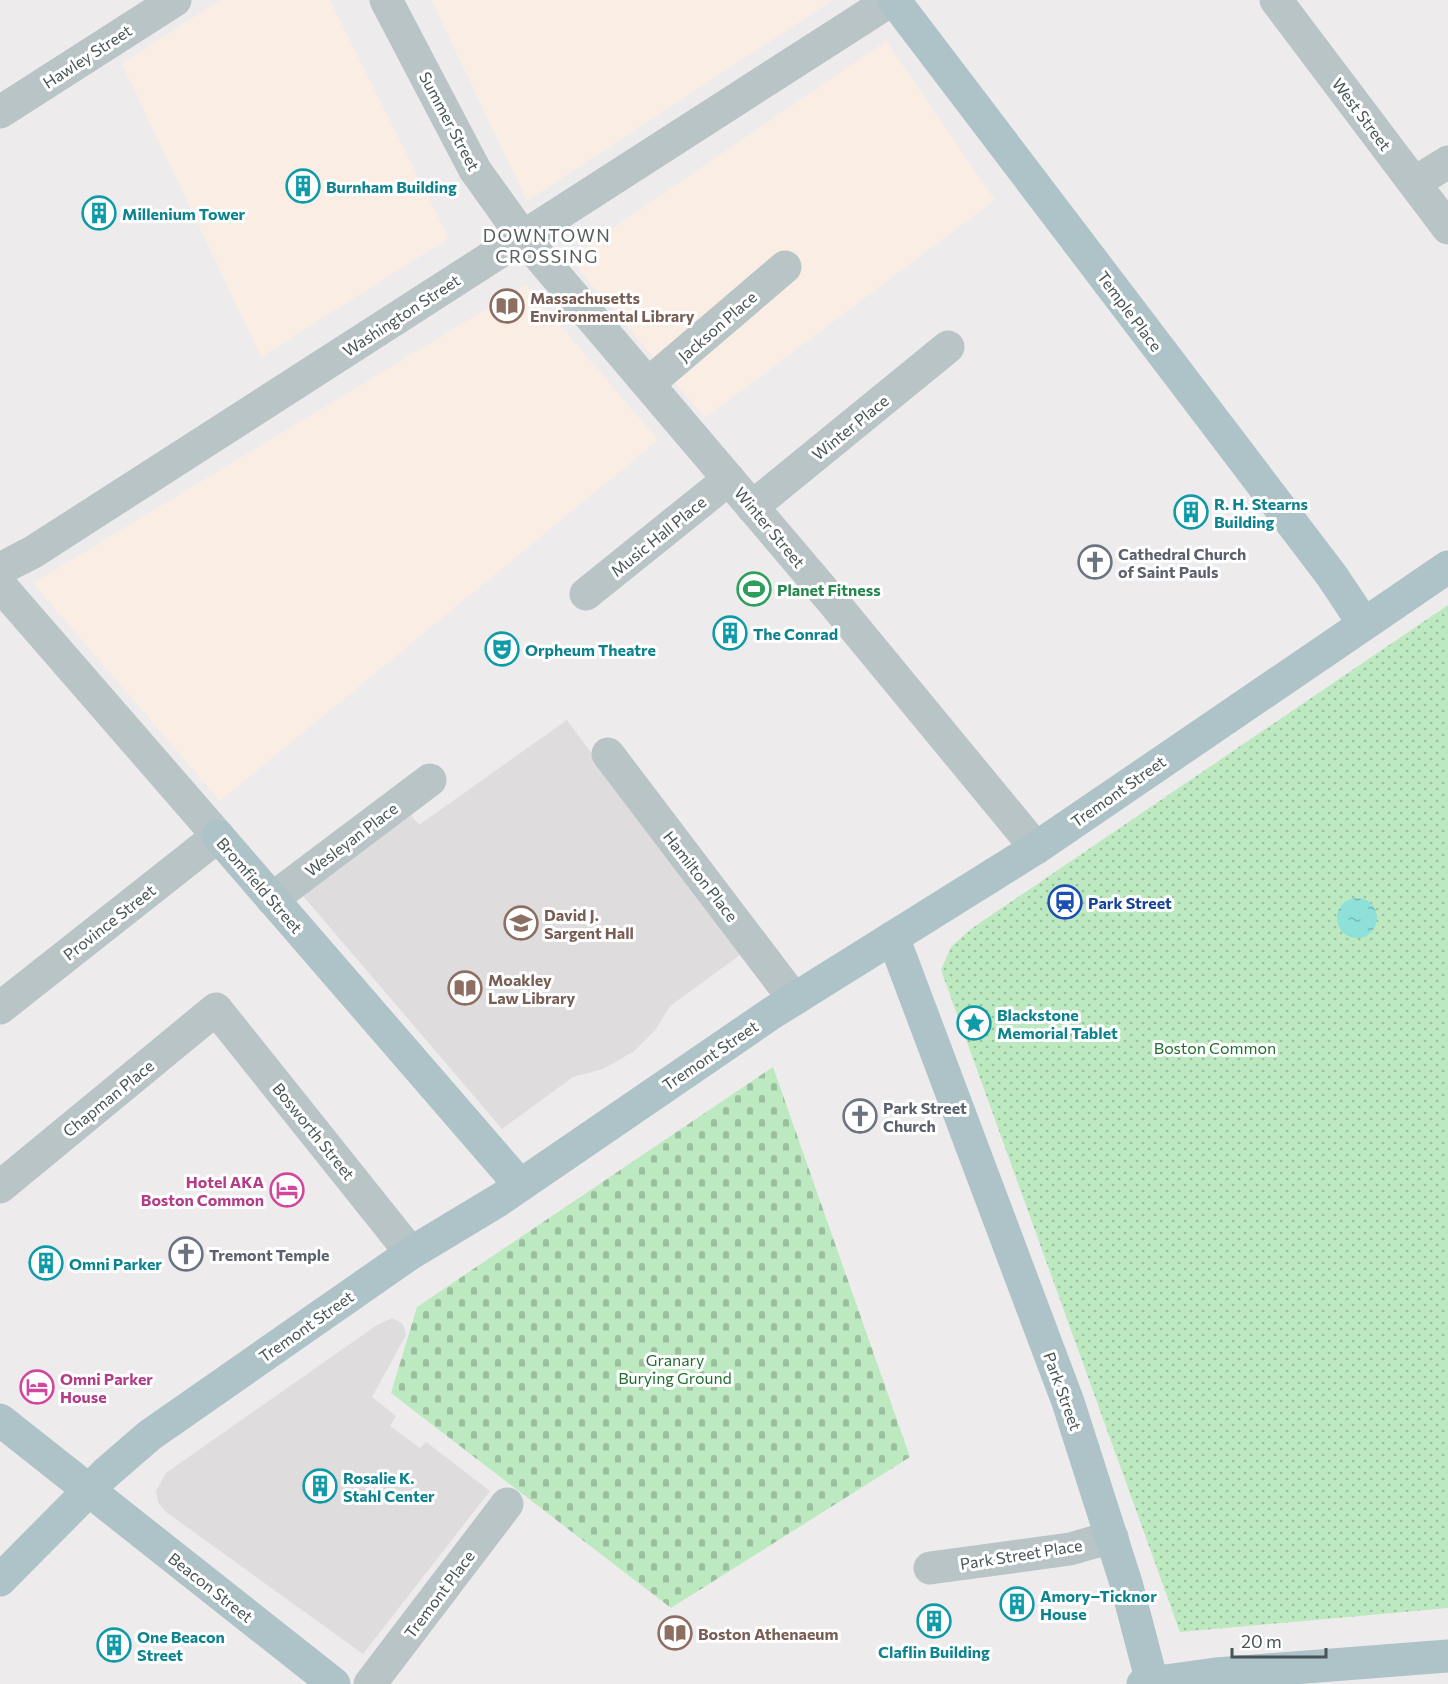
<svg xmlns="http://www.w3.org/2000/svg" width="1448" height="1684" font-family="Commissioner,sans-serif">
<defs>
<pattern id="cemetery-stones" width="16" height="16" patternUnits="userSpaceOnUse" patternTransform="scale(1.5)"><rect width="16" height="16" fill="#bde9c0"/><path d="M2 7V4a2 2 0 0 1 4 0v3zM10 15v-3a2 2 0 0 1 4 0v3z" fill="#9bbf9f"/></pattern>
<pattern id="park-dots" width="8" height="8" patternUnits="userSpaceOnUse" patternTransform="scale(1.5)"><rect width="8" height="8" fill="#bde9c0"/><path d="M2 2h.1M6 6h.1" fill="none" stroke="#9bbf9f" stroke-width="1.8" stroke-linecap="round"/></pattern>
<pattern id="water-ripples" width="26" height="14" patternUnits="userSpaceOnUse" patternTransform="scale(1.5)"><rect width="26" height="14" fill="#8ee1d9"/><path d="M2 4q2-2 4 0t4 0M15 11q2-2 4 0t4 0" fill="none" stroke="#76b9b3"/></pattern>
</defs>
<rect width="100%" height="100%" fill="#eeebec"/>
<!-- commercial -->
<path fill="#f9ede4" d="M 220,0 L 330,0 L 449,238 L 261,357 L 122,64 Z
M 431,0 L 833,0 L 527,201 Z
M 886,41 L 995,200 L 705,418 L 569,258 Z
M 526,285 L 658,440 L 220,801 L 33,583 Z"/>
<!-- education -->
<path fill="#dfdcdd" d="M 567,720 L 740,955 L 670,1006 L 656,1029 L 633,1052 L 603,1069 L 573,1077 L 502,1129 L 298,890 L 410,814 L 419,825 Z
M 392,1318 L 403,1324 L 406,1335 L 372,1397 L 396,1416 L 390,1426 L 420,1448 L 426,1442 L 490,1491 L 363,1654 L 166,1512 L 158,1502 L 156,1491 L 166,1473 L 377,1325 Z"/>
<!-- cemetery -->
<path fill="url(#cemetery-stones)" d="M 773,1067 L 910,1457 L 671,1608 L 391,1393 L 417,1307 Z"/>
<!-- park -->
<path fill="url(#park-dots)" d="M 1448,605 L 1448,1608 L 1180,1632 L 941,970 L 951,947 L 971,929 Z"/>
<!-- water -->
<path fill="url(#water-ripples)" d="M1337 918a20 20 0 1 1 40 0a20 20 0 1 1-40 0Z"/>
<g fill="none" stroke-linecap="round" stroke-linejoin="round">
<!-- minor -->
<path stroke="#b8c4c6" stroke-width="33" d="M 386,0 L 475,170 L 523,237 L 834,603 L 1036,848
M 1276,0 L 1448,228
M 0,112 L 175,0
M 1414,183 L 1448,162
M 648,384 L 785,267
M 752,507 L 948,347
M 0,569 L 33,552 L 891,0
M 0,585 L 218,836 L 0,1008
M 586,594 L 729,479
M 608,754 L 794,999
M 272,899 L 430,780
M 0,1187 L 216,1009 L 411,1253
M 930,1568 L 1070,1549 L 1112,1537
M 370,1684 L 507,1504"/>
<!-- major -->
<path stroke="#adc3c8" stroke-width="33" d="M 894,0 L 1332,576 L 1364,624
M 218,836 L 520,1185
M 893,937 L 1068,1402 L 1126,1583 L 1152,1682
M 0,1420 L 334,1684
M 0,1580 L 106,1473 L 150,1435 L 411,1253 L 499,1200 L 772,1013 L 1036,848 L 1448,567
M 1143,1684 L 1216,1674 L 1448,1656"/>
</g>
<!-- icons -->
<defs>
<symbol id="building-ring" viewBox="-11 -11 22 22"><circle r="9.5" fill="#fff" stroke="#0f9aa8" stroke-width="1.5"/><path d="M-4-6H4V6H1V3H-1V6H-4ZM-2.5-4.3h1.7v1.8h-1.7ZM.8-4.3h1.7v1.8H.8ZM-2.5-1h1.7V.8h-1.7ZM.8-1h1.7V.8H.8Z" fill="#0f9aa8"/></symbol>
<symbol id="library-ring" viewBox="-11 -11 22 22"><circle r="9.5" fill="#fff" stroke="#8d6e63" stroke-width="1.5"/><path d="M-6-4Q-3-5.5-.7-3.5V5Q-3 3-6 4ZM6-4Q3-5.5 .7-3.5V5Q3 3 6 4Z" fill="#8d6e63"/></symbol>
<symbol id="church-ring" viewBox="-11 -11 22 22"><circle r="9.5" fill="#fff" stroke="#6b7280" stroke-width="1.5"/><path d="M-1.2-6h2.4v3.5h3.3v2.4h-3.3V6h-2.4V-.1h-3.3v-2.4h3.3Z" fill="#6b7280"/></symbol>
<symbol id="stadium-ring" viewBox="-11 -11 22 22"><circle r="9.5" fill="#fff" stroke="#2e9e5b" stroke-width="1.5"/><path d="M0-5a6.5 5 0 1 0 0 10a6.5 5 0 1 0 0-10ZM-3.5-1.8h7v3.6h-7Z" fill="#2e9e5b"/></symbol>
<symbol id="theatre-ring" viewBox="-11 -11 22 22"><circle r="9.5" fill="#fff" stroke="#0f9aa8" stroke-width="1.5"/><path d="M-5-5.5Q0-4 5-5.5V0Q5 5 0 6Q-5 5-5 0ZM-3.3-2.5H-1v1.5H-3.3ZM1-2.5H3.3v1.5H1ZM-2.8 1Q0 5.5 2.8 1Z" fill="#0f9aa8"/></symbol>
<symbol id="station-ring" viewBox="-11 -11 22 22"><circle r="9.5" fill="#fff" stroke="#1a4fb4" stroke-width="1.5"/><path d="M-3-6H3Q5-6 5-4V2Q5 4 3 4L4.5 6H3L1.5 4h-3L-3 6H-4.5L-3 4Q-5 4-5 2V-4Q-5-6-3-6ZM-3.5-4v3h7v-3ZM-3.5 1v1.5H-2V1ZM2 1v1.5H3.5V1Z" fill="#1a4fb4"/></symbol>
<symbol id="university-ring" viewBox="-11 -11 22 22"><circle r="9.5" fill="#fff" stroke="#8d6e63" stroke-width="1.5"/><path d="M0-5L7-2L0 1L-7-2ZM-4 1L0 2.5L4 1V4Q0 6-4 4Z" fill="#8d6e63"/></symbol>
<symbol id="sight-ring" viewBox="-11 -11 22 22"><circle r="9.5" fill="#fff" stroke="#0f9aa8" stroke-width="1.5"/><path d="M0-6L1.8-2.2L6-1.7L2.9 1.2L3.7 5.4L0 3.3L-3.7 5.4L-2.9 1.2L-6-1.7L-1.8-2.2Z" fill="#0f9aa8"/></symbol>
<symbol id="hotel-ring" viewBox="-11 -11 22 22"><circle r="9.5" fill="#fff" stroke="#d1479c" stroke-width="1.5"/><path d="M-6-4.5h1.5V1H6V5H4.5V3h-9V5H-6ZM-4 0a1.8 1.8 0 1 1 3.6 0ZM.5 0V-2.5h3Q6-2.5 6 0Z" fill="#d1479c"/></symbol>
</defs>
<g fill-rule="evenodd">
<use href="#building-ring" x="284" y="167" width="38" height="38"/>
<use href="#building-ring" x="80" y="194" width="38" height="38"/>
<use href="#library-ring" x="488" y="287" width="38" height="38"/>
<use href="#building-ring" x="1172" y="493" width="38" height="38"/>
<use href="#church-ring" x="1076" y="543" width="38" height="38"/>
<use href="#stadium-ring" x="735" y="570" width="38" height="38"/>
<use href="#building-ring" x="711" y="614" width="38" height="38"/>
<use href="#theatre-ring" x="483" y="630" width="38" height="38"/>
<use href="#station-ring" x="1046" y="883" width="38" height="38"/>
<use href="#university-ring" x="502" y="904" width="38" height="38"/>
<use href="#library-ring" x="446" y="969" width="38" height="38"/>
<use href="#sight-ring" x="955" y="1004" width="38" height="38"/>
<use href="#church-ring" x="841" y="1097" width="38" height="38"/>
<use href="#hotel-ring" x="268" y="1171" width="38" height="38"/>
<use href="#church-ring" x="167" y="1235" width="38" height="38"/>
<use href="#building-ring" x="27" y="1244" width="38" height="38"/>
<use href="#hotel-ring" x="18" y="1368" width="38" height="38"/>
<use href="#building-ring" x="301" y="1467" width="38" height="38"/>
<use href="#building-ring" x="998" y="1585" width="38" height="38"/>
<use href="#building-ring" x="915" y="1602" width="38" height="38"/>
<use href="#library-ring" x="656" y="1614" width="38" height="38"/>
<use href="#building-ring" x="95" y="1626" width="38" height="38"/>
</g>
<g text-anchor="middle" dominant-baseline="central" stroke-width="6" stroke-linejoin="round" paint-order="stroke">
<!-- street labels -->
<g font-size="16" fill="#465456" stroke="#fff">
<text transform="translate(87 56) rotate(-33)">Hawley Street</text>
<text transform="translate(1362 114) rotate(53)">West Street</text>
<text transform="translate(450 121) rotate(62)">Summer Street</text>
<text transform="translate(1130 311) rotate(53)">Temple Place</text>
<text transform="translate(401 315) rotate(-33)">Washington Street</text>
<text transform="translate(717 326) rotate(-41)">Jackson Place</text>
<text transform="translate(850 427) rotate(-39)">Winter Place</text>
<text transform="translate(770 527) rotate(50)">Winter Street</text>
<text transform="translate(658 536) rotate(-39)">Music Hall Place</text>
<text transform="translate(1118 791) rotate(-35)">Tremont Street</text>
<text transform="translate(351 839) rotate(-37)">Wesleyan Place</text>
<text transform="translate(701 876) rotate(52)">Hamilton Place</text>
<text transform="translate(260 885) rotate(49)">Bromfield Street</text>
<text transform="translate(109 922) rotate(-38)">Province Street</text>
<text transform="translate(710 1055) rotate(-34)">Tremont Street</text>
<text transform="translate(108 1098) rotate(-39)">Chapman Place</text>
<text transform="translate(314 1131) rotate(51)">Bosworth Street</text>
<text transform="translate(306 1326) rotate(-35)">Tremont Street</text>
<text transform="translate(1063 1391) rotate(70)">Park Street</text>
<text transform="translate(1021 1554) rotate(-9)">Park Street Place</text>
<text transform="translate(211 1587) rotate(38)">Beacon Street</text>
<text transform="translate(439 1594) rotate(-53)">Tremont Place</text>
</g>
<!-- culture labels -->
<g font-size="16" font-weight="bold" fill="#0d838f" stroke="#fff" text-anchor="start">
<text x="326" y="186">Burnham Building</text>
<text x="122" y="213">Millenium Tower</text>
<text x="1214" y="503">R. H. Stearns<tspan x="1214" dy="18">Building</tspan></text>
<text x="753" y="633">The Conrad</text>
<text x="525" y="649">Orpheum Theatre</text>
<text x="997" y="1014">Blackstone<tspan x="997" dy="18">Memorial Tablet</tspan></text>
<text x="69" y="1263">Omni Parker</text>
<text x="343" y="1477">Rosalie K.<tspan x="343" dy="18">Stahl Center</tspan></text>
<text x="1040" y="1595">Amory–Ticknor<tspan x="1040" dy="18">House</tspan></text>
<text x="137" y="1636">One Beacon<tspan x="137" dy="18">Street</tspan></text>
<text x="934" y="1651" text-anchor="middle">Claflin Building</text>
</g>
<!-- education labels -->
<g font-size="16" font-weight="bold" fill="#785e54" stroke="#fff" text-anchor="start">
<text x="530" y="297">Massachusetts<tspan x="530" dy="18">Environmental Library</tspan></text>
<text x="544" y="914">David J.<tspan x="544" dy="18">Sargent Hall</tspan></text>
<text x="488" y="979">Moakley<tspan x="488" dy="18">Law Library</tspan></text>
<text x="698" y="1633">Boston Athenaeum</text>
</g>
<!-- worship labels -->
<g font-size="16" font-weight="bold" fill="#5b616d" stroke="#fff" text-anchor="start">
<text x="1118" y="553">Cathedral Church<tspan x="1118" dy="18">of Saint Pauls</tspan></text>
<text x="883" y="1107">Park Street<tspan x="883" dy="18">Church</tspan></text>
<text x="209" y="1254">Tremont Temple</text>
</g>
<!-- leisure labels -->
<g font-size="16" font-weight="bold" fill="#27864d" stroke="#fff" text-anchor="start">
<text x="777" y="589">Planet Fitness</text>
</g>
<!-- transit labels -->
<g font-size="16" font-weight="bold" fill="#164399" stroke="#fff" text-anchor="start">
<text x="1088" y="902">Park Street</text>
</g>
<!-- park labels -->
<g font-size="16" fill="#1f6f2f" stroke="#fff">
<text x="1215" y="1047">Boston Common</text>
<text x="675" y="1359">Granary<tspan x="675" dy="18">Burying Ground</tspan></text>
</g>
<!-- hotel labels -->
<g font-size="16" font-weight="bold" fill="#b23c85" stroke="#fff" text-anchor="end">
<text x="264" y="1181">Hotel AKA<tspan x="264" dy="18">Boston Common</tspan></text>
<text x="60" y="1378" text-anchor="start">Omni Parker<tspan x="60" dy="18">House</tspan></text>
</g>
<!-- neighbourhood labels -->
<g font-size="18" letter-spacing="1.5" fill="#595e5f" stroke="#fff">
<text x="547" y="235">DOWNTOWN<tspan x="547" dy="21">CROSSING</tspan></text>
</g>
</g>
<!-- scale -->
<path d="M1232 1648v9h94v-9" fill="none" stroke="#465456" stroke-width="3"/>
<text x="1241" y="1648" font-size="18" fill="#465456" stroke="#ffffff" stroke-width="4.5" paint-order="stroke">20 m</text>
</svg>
